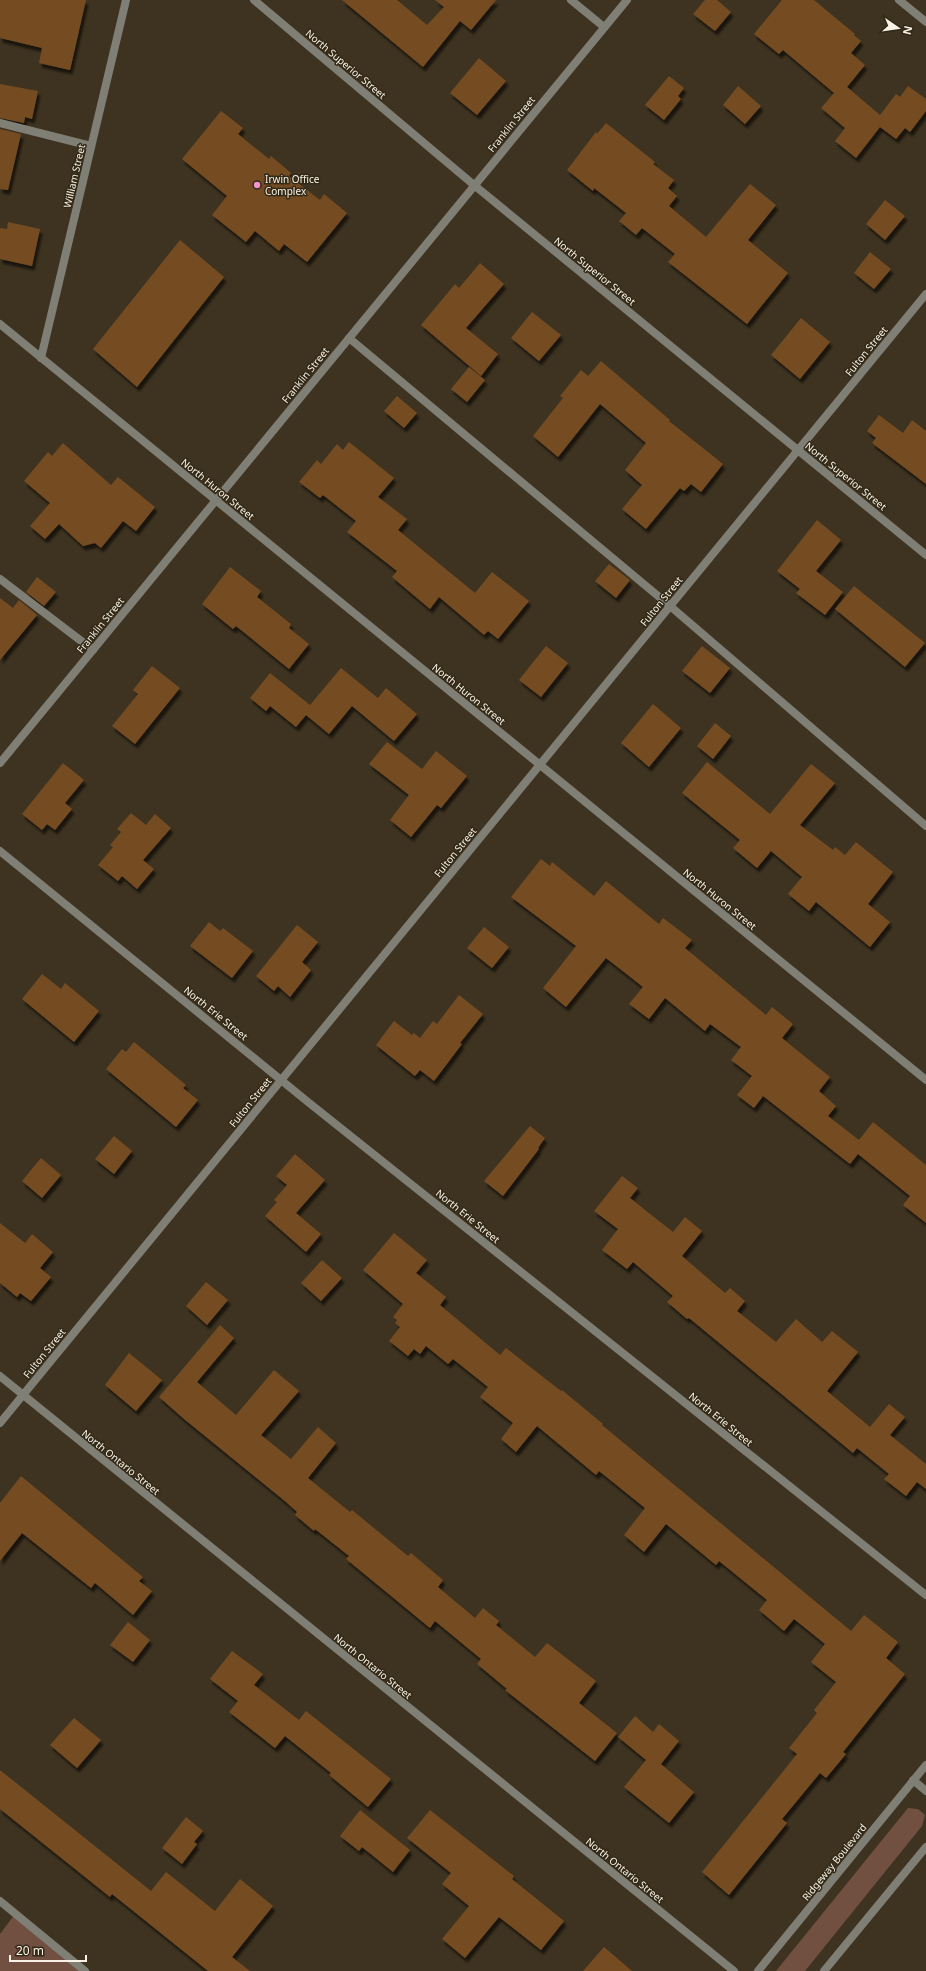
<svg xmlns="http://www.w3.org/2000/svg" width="926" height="1971" font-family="'Noto Sans',sans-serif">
<defs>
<filter id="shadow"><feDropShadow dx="2.5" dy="4.5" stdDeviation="1" flood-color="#0009"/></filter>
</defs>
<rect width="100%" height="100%" fill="#3e3320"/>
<!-- green -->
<path fill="#715042" d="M 908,1808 L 918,1809 L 925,1815 L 922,1826 L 805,1971 L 776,1971 Z
M 15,1914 L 85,1971 L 0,1971 L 0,1934 Z"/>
<!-- building -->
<path fill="#754c24" filter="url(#shadow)" d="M 0,0 L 86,0 L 70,70 L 39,63 L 42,48 L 0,38 Z
M 342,0 L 397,0 L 427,25 L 444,7 L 435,0 L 496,0 L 471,30 L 460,21 L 423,67 Z
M 705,0 L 717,0 L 731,12 L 715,31 L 693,14 Z
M 782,0 L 814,0 L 855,34 L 854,35 L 861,41 L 851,53 L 865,65 L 847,87 L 880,115 L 896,94 L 900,97 L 908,86 L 926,99 L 926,111 L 910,132 L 905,128 L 896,139 L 880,127 L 856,158 L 835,141 L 845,128 L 821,108 L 834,93 L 783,50 L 779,54 L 754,34 Z
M 479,58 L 506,81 L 477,115 L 450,93 Z
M 669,76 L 684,88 L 678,96 L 681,99 L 664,120 L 645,105 Z
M 0,84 L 38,91 L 32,119 L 25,117 L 24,123 L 0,118 Z
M 738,86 L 761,106 L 745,124 L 723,105 Z
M 221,111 L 243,128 L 238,134 L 269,159 L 271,156 L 291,173 L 289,176 L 320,200 L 324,194 L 347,213 L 307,262 L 284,244 L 279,251 L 255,231 L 246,242 L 212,215 L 227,196 L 182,159 Z
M 606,123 L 655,162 L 653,164 L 674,180 L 668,188 L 677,196 L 669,206 L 706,237 L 750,184 L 776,205 L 748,240 L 788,273 L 747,324 L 668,262 L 675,254 L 642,228 L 636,235 L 619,221 L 626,213 L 594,188 L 593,191 L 567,170 L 596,132 L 597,134 Z
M 0,129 L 21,134 L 8,190 L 0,189 Z
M 885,200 L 905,216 L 885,240 L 866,224 Z
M 8,222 L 40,229 L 32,266 L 0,259 L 0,228 L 7,229 Z
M 180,240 L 224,277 L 137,387 L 93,349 Z
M 870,252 L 891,269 L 874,289 L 854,273 Z
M 480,263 L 504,284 L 466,328 L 498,354 L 481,376 L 421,325 L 455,284 L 459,288 Z
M 532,312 L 561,335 L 539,361 L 511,338 Z
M 801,318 L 830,342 L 800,379 L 771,355 Z
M 601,361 L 670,420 L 669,421 L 723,464 L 701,492 L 691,484 L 684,491 L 680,488 L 646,529 L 622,509 L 642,485 L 625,470 L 646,443 L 600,404 L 558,457 L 533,436 L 563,398 L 560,396 L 581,370 L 588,376 Z
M 469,367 L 485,380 L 467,402 L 451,389 Z
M 397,396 L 417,413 L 404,428 L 384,411 Z
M 879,415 L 903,433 L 912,420 L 926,431 L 926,484 L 872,443 L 876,438 L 867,431 Z
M 349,442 L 394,478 L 378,497 L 407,519 L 398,530 L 475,593 L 492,572 L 529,601 L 498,639 L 488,631 L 484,635 L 439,597 L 430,609 L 392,577 L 397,571 L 347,532 L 356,521 L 323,495 L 320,498 L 299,482 L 317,460 L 321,464 L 337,444 L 343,450 Z
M 63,443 L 111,485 L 118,477 L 155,507 L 136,531 L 123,521 L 101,548 L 95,543 L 83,546 L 59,524 L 45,539 L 30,526 L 50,503 L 24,481 L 48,452 L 52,456 Z
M 817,520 L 841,540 L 816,571 L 843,592 L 825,615 L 796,593 L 800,589 L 777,571 Z
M 609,564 L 630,580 L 616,598 L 595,581 Z
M 230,567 L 261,591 L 257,597 L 291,624 L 289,628 L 309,644 L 289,669 L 236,626 L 233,629 L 202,604 Z
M 37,577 L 56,592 L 44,606 L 26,592 Z
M 854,586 L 925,643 L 905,667 L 835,609 Z
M 0,598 L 13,608 L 19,600 L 37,615 L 0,660 Z
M 546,646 L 568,663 L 541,697 L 519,680 Z
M 702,646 L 730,668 L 710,693 L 682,671 Z
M 152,666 L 180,688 L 135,744 L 112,726 L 138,694 L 133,690 Z
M 341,668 L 378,698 L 386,688 L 417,714 L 394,741 L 352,706 L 329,734 L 306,715 L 296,727 L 270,706 L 266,711 L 250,698 L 270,673 L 310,705 Z
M 653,704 L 681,728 L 649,767 L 621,743 Z
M 715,723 L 731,736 L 713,759 L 697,746 Z
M 387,742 L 422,769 L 436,751 L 467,776 L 441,808 L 437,805 L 411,837 L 390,820 L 409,795 L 369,764 Z
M 707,762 L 770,814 L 811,764 L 835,783 L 800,825 L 833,850 L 835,847 L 845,855 L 856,842 L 893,872 L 868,904 L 890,922 L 870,947 L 816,902 L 809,911 L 788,894 L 802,877 L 771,851 L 757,868 L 733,848 L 740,840 L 682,793 Z
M 63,763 L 84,780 L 65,803 L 72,809 L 55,830 L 47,824 L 42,830 L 22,814 Z
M 131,813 L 146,825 L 155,814 L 171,828 L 143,860 L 154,869 L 137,889 L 122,876 L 118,881 L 98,865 L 113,847 L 110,845 L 121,832 L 117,829 Z
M 541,859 L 550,866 L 552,862 L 594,896 L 606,881 L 659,924 L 663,918 L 692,940 L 685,948 L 766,1015 L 772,1007 L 793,1024 L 782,1038 L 830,1077 L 819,1091 L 836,1106 L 828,1116 L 859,1140 L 873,1122 L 926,1165 L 926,1223 L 903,1205 L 910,1196 L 858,1154 L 850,1164 L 763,1096 L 754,1108 L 737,1095 L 752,1076 L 731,1060 L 741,1047 L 710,1024 L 705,1031 L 665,998 L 649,1019 L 629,1004 L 643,987 L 606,958 L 566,1007 L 543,988 L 576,946 L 511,897 Z
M 209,922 L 220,931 L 223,928 L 253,951 L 232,978 L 190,946 Z
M 297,925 L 318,942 L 302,962 L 311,970 L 290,997 L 278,986 L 274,991 L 256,976 Z
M 484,927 L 509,947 L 492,968 L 467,948 Z
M 42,974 L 61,989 L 65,983 L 99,1011 L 74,1042 L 22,999 Z
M 459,995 L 483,1014 L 460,1043 L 462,1044 L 434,1081 L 420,1070 L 415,1076 L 376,1045 L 394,1021 L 412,1035 L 414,1033 L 420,1038 L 433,1021 L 437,1024 Z
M 134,1042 L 186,1085 L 183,1088 L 198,1100 L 176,1127 L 106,1069 L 122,1049 L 126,1052 Z
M 530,1126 L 545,1138 L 538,1148 L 539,1149 L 503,1196 L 484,1181 Z
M 114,1136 L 132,1151 L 114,1174 L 95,1159 Z
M 295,1154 L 325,1180 L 296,1213 L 321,1234 L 306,1252 L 265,1216 L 277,1202 L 274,1200 L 287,1185 L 276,1176 Z
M 41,1158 L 61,1175 L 42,1198 L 22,1181 Z
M 622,1176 L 638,1188 L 630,1198 L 673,1232 L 685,1217 L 702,1231 L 682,1256 L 725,1293 L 730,1288 L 745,1301 L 737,1311 L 776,1342 L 796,1319 L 822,1342 L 832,1331 L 858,1352 L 827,1391 L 870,1427 L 889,1404 L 905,1417 L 890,1435 L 926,1464 L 926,1489 L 917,1482 L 906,1496 L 884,1479 L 889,1474 L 857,1448 L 853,1453 L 689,1318 L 687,1319 L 667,1302 L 673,1296 L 633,1262 L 627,1269 L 602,1250 L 618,1229 L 594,1211 Z
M 0,1223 L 25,1243 L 32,1234 L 53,1252 L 40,1268 L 51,1277 L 31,1301 L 20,1293 L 17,1297 L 0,1283 Z
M 394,1233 L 427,1260 L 416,1273 L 446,1297 L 440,1305 L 500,1355 L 506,1348 L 561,1391 L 562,1390 L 603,1424 L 602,1425 L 851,1631 L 864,1615 L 898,1642 L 886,1658 L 905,1674 L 843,1752 L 846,1754 L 826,1778 L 820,1773 L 782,1819 L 787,1823 L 729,1895 L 702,1872 L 797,1754 L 789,1748 L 817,1713 L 814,1710 L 836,1682 L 811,1662 L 825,1644 L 794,1619 L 784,1631 L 759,1610 L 767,1600 L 719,1561 L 716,1565 L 666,1524 L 644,1552 L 624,1535 L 645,1508 L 599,1471 L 596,1475 L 537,1426 L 516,1452 L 501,1439 L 513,1423 L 480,1397 L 488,1387 L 453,1359 L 448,1364 L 426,1346 L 420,1354 L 414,1349 L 408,1356 L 389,1341 L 400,1327 L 395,1323 L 397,1320 L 393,1317 L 403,1304 L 363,1270 Z
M 322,1260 L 342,1278 L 321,1301 L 301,1283 Z
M 206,1282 L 228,1300 L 207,1325 L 186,1306 Z
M 220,1325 L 234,1338 L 197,1382 L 236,1415 L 274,1370 L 299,1391 L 261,1435 L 291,1459 L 318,1427 L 336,1443 L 308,1478 L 350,1512 L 352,1510 L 408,1556 L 411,1553 L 443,1580 L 438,1587 L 475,1618 L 483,1608 L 499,1621 L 496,1625 L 535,1657 L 547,1643 L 596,1681 L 579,1703 L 617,1733 L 595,1761 L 505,1690 L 507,1689 L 477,1664 L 481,1659 L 435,1621 L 430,1628 L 346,1559 L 349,1556 L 315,1529 L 314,1531 L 295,1515 L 297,1512 L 286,1502 L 184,1419 L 159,1397 Z
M 129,1353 L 162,1380 L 136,1411 L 105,1385 Z
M 21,1476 L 143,1577 L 139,1581 L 152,1591 L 133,1615 L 95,1583 L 91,1588 L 22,1533 L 0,1561 L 0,1503 Z
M 128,1622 L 150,1640 L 133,1662 L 110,1645 Z
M 232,1651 L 263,1674 L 254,1685 L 299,1720 L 306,1711 L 391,1779 L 368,1807 L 329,1775 L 331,1773 L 285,1736 L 275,1748 L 229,1712 L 238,1701 L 210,1679 Z
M 635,1716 L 653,1732 L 659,1724 L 679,1741 L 661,1764 L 694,1792 L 669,1823 L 624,1787 L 646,1760 L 618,1737 Z
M 74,1718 L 101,1740 L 77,1768 L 50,1745 Z
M 0,1770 L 151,1891 L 166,1872 L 215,1911 L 240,1879 L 273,1906 L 232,1957 L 250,1971 L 208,1971 L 112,1894 L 110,1897 L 0,1809 Z
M 360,1810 L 410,1850 L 393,1872 L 362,1847 L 359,1851 L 340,1836 Z
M 430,1810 L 514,1876 L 512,1879 L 564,1921 L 541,1950 L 499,1917 L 465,1958 L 442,1939 L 469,1906 L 442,1884 L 451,1873 L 407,1838 Z
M 186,1817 L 203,1831 L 194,1842 L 197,1844 L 182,1864 L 162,1848 Z
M 604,1947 L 632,1971 L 583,1971 Z"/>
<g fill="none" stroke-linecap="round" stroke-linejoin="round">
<!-- lane -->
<path stroke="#807f75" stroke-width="8" d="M 571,0 L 604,27
M 0,123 L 91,146
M 349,338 L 670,606 L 926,826
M 0,579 L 93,650"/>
<!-- street -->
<path stroke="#807f75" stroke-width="8" d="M 254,0 L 474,185 L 926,555
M 899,0 L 926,22
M 0,324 L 926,1080
M 41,358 L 126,0
M 0,763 L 627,0
M 0,851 L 308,1102 L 926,1595
M 0,1376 L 734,1971
M 0,1423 L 926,294
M 913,1780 L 926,1791
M 0,1901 L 85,1971
M 758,1971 L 926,1765
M 824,1971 L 926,1847"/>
</g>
<!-- markers -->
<circle fill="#f890cc" stroke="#332917" stroke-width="1.5" cx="257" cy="185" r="4"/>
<g text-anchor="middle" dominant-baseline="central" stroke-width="3" stroke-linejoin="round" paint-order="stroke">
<!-- street labels -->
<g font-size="10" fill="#f9f3e7" stroke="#332917">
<text transform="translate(346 64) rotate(40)">North Superior Street</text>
<text transform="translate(511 124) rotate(-51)">Franklin Street</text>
<text transform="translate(74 176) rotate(-77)">William Street</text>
<text transform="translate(595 271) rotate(39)">North Superior Street</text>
<text transform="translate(866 351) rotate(-51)">Fulton Street</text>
<text transform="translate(305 375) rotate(-51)">Franklin Street</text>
<text transform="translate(846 476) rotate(39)">North Superior Street</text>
<text transform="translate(218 489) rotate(39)">North Huron Street</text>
<text transform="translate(661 601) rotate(-51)">Fulton Street</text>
<text transform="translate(100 625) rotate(-51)">Franklin Street</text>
<text transform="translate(469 694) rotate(39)">North Huron Street</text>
<text transform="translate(455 852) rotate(-51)">Fulton Street</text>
<text transform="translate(720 899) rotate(39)">North Huron Street</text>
<text transform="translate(216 1013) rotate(39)">North Erie Street</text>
<text transform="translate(250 1102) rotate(-51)">Fulton Street</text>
<text transform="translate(468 1216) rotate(39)">North Erie Street</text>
<text transform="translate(44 1353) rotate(-51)">Fulton Street</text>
<text transform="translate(721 1419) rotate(39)">North Erie Street</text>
<text transform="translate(121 1462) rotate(39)">North Ontario Street</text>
<text transform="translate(373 1666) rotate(39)">North Ontario Street</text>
<text transform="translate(834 1862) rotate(-51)">Ridgeway Boulevard</text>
<text transform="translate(625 1870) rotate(39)">North Ontario Street</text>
</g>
<!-- poi labels -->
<g font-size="10" fill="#f9f3e7" stroke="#332917" text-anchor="start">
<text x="265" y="179">Irwin Office<tspan x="265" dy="12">Complex</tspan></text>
</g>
</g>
<!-- north arrow -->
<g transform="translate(898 28) rotate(103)" stroke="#332917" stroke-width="3" paint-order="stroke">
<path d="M0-3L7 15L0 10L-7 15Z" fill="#f9f3e7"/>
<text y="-6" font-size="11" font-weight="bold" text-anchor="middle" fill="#f9f3e7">N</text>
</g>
<!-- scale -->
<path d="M10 1955v6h76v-6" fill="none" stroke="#f9f3e7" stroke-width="2"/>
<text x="16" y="1955" font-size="12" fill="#f9f3e7" stroke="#332917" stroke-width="3" paint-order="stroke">20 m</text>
</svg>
